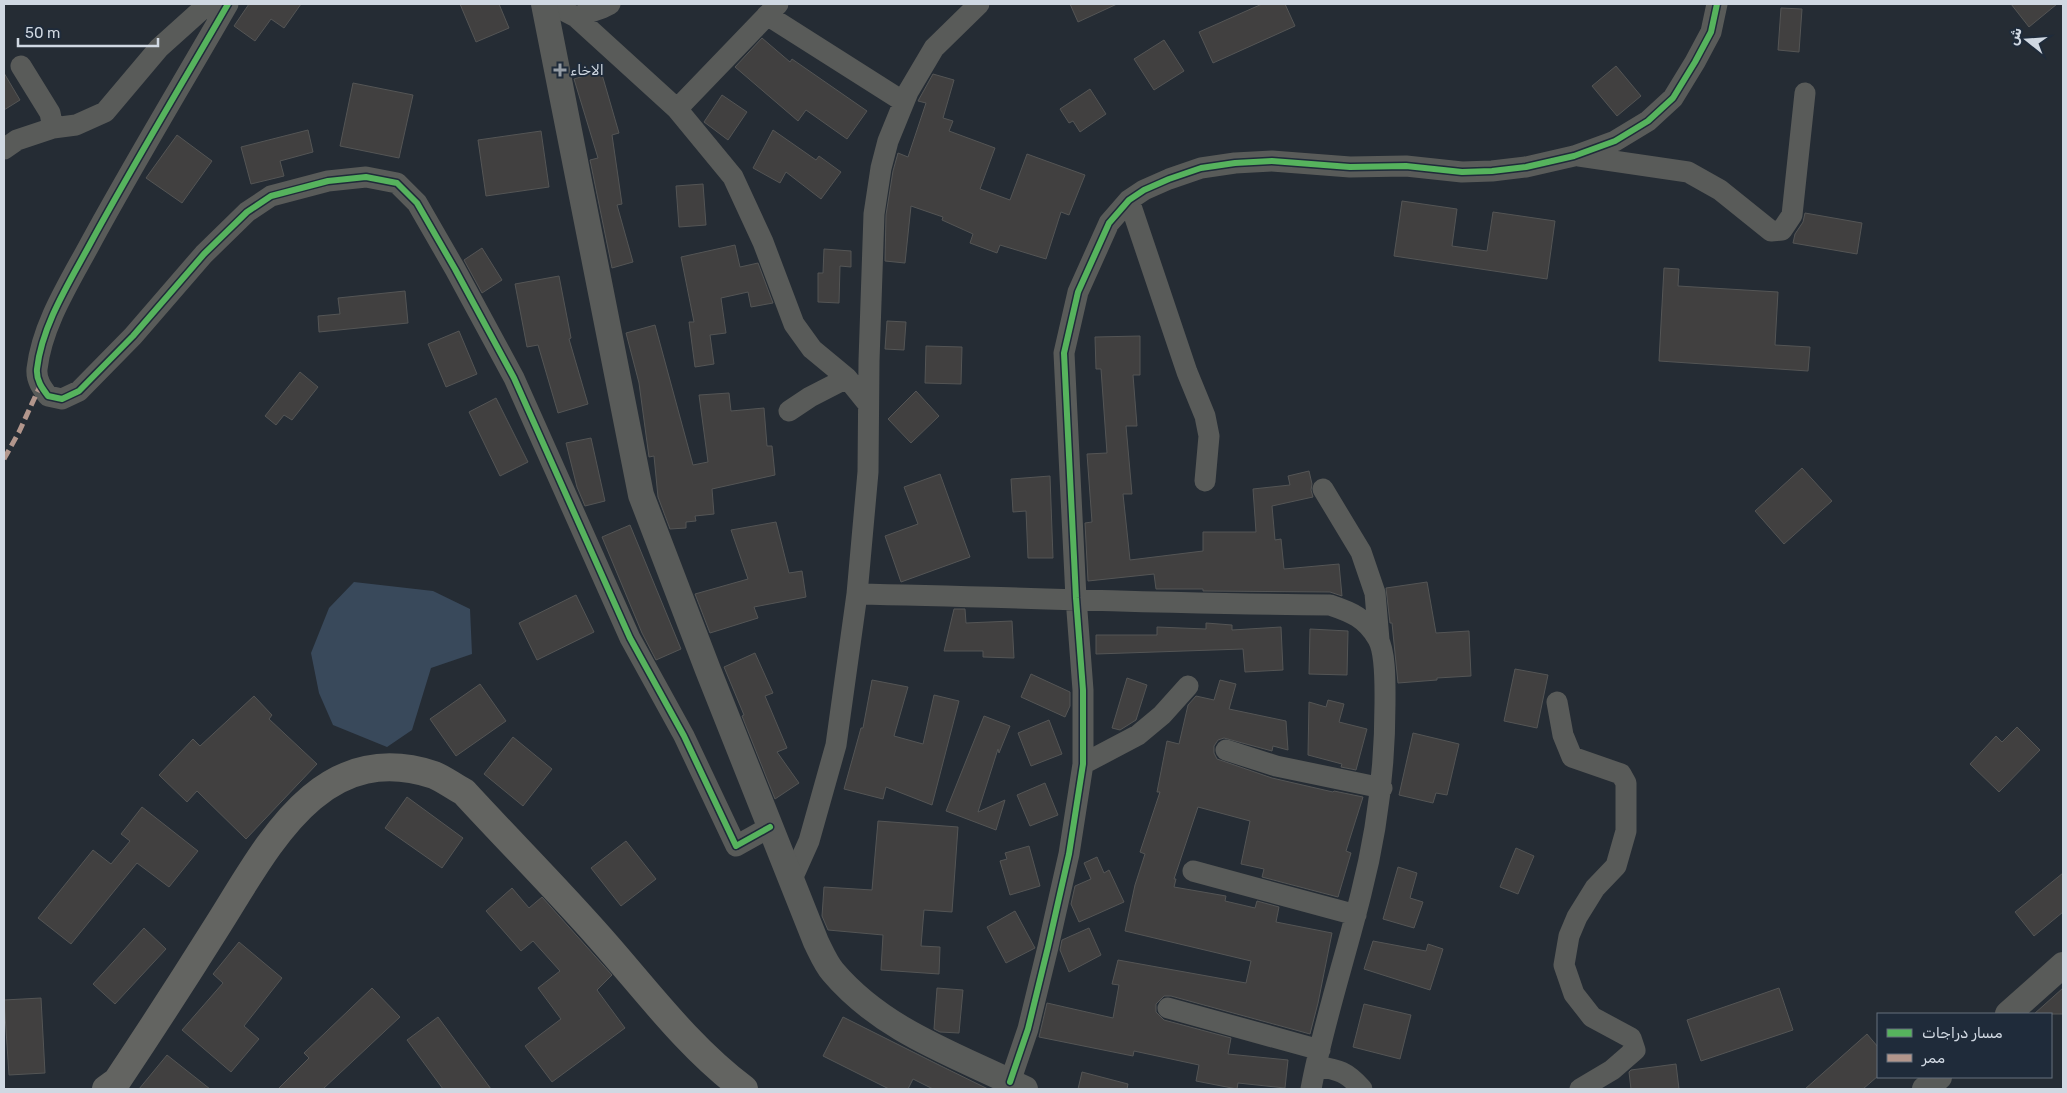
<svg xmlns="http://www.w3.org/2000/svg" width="2067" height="1093" font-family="Rubik,Vazirmatn,sans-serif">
<rect width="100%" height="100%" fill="#252c34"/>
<!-- green -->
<path fill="#39495b" d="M 354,582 L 433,591 L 470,609 L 472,654 L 431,668 L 412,730 L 387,747 L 333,725 L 319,693 L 311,653 L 329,608 Z"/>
<!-- building -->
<path fill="#414040" stroke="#545555" d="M 249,4 L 301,4 L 284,28 L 271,19 L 255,41 L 234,26 Z
M 460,4 L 499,4 L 509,28 L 476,42 Z
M 1070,4 L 1117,4 L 1078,22 Z
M 1262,4 L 1285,4 L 1295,26 L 1213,63 L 1199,32 Z
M 2011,4 L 2057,4 L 2029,27 Z
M 1781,8 L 1802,9 L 1799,52 L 1778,50 Z
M 762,38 L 790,62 L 792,59 L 867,111 L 847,139 L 806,110 L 798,121 L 735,67 Z
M 1164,40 L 1184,71 L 1154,90 L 1134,59 Z
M 1616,66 L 1641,96 L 1617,116 L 1592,86 Z
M 601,71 L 619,133 L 612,135 L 622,204 L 617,205 L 633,262 L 612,268 L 590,160 L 598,158 L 574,79 Z
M 4,73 L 20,100 L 4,110 Z
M 933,74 L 954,80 L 943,118 L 953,121 L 949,131 L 995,148 L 980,189 L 1010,200 L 1027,154 L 1085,175 L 1069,215 L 1061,212 L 1046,259 L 1000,245 L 997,253 L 970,243 L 973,234 L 942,220 L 943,217 L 911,206 L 905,263 L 885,261 L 886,215 L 893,171 L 898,153 L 908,157 L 926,103 L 918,101 Z
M 353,83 L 413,95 L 399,158 L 340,146 Z
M 1090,89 L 1106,114 L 1080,132 L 1073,121 L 1069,123 L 1060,109 Z
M 722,95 L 747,112 L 728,140 L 704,122 Z
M 308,130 L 313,152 L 280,161 L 284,176 L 251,184 L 241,147 Z
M 773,130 L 816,160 L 819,156 L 841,172 L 821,199 L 786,172 L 780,183 L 753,168 Z
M 541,131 L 549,187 L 486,196 L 478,140 Z
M 177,135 L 212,161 L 182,203 L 146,178 Z
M 703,184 L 706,225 L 679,227 L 676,186 Z
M 1402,201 L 1457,209 L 1452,246 L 1487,251 L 1493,212 L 1555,221 L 1547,279 L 1394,256 Z
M 1805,213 L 1862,223 L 1857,254 L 1793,243 L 1795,234 L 1803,222 Z
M 735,245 L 740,267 L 758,263 L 773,303 L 751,307 L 748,292 L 721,298 L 726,333 L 710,335 L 714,364 L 695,367 L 689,322 L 694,322 L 681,257 Z
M 482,248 L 502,280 L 482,293 L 464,260 Z
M 824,249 L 851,251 L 851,267 L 840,266 L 839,303 L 818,302 L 818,273 L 823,273 Z
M 1664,268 L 1679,269 L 1678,286 L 1778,292 L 1775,345 L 1810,347 L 1808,371 L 1659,361 Z
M 559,276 L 571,338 L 569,339 L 588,404 L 558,413 L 538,345 L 527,347 L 515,284 Z
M 405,291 L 408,323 L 319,332 L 318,316 L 340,314 L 338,298 Z
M 887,321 L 906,322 L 904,350 L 885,349 Z
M 655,325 L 693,465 L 708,462 L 699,395 L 729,393 L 731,411 L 764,408 L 767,446 L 772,446 L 775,475 L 712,489 L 714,514 L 695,516 L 696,521 L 686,522 L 686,528 L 670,529 L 658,497 L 654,456 L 649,457 L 639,383 L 626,333 Z
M 459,331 L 477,374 L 446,387 L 428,344 Z
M 1140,336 L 1140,375 L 1133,375 L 1137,426 L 1126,426 L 1132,494 L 1123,494 L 1130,560 L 1203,551 L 1203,532 L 1256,532 L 1253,489 L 1290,485 L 1288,476 L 1309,471 L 1312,484 L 1311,490 L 1313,497 L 1272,506 L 1275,540 L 1281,539 L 1284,569 L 1339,564 L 1342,596 L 1330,592 L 1203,591 L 1203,589 L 1156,589 L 1154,574 L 1088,581 L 1085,523 L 1092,522 L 1087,454 L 1107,453 L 1101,369 L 1096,369 L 1095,337 Z
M 926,346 L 962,347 L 961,384 L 925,383 Z
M 300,372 L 318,387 L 292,420 L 284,415 L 276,425 L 265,416 Z
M 916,391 L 939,416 L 911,443 L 888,419 Z
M 496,398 L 528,462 L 500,476 L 469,412 Z
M 591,438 L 605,501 L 585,506 L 577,487 L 566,443 Z
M 1802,468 L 1832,501 L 1784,544 L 1755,511 Z
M 940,474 L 970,557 L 901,582 L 885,536 L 918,524 L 904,487 Z
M 1050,476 L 1053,558 L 1028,558 L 1026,511 L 1013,512 L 1011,479 Z
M 776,522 L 789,573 L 802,571 L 806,597 L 754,607 L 758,618 L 710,633 L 695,594 L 748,579 L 731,530 Z
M 630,525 L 681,649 L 656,660 L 642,633 L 602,537 Z
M 1427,582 L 1436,633 L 1469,631 L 1471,676 L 1437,678 L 1437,680 L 1398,683 L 1392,623 L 1390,623 L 1386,588 Z
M 576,595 L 594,632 L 537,660 L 519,623 Z
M 954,609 L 965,609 L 966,623 L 1012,621 L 1014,658 L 983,657 L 983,651 L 944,651 Z
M 1206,623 L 1232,625 L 1232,630 L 1281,627 L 1283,670 L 1245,672 L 1243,649 L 1096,654 L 1096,635 L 1157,635 L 1157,627 L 1206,629 Z
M 1310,629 L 1348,631 L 1347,675 L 1309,674 Z
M 755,653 L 773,693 L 765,696 L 787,748 L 777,752 L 799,783 L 775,799 L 742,716 L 744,715 L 724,667 Z
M 1515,669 L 1548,675 L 1537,728 L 1504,721 Z
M 1031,674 L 1070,692 L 1070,706 L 1065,717 L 1021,697 Z
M 1127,678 L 1147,685 L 1136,720 L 1120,730 L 1112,728 Z
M 872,680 L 908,687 L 894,736 L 923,744 L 934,695 L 959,701 L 932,805 L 886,787 L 883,799 L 844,789 L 861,728 L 863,728 Z
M 1220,680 L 1236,684 L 1229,709 L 1286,721 L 1288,750 L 1273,746 L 1272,751 L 1224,738 L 1218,740 L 1214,746 L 1214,753 L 1217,759 L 1272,778 L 1333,792 L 1334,791 L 1363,797 L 1346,851 L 1351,853 L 1338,897 L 1262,877 L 1264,869 L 1241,864 L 1250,821 L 1198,807 L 1174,879 L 1176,879 L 1174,887 L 1226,896 L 1225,901 L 1255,908 L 1257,901 L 1279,907 L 1276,922 L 1332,933 L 1318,1003 L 1310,1034 L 1171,996 L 1164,996 L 1156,1004 L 1156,1012 L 1164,1020 L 1231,1038 L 1228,1054 L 1288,1060 L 1285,1088 L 1238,1083 L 1237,1089 L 1196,1081 L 1199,1065 L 1134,1051 L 1133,1056 L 1039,1037 L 1047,1003 L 1113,1018 L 1119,985 L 1112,984 L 1118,960 L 1246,983 L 1251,961 L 1125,931 L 1135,885 L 1145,854 L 1140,852 L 1160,792 L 1157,792 L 1167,741 L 1179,744 L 1188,705 L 1196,696 L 1214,700 Z
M 480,684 L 506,721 L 456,756 L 430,719 Z
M 254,696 L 272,715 L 269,719 L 317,764 L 246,839 L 197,791 L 187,802 L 159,775 L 193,739 L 200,746 Z
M 1328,700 L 1344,704 L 1339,722 L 1367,729 L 1356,770 L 1341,767 L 1342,764 L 1308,755 L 1309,702 L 1326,707 Z
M 984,716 L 1010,726 L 999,753 L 998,749 L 978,812 L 1005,800 L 996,830 L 946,811 Z
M 1049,720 L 1062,754 L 1031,766 L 1018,733 Z
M 2017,727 L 2040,750 L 1999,792 L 1970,764 L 1996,736 L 2002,742 Z
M 1413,733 L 1459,744 L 1447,795 L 1436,793 L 1433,803 L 1399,795 Z
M 513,737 L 552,769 L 523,806 L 484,774 Z
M 1045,783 L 1058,815 L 1030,826 L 1017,795 Z
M 407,797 L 463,838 L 442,868 L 385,828 Z
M 142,807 L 198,851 L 169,887 L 137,863 L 71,944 L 38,918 L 93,850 L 111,864 L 130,841 L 121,834 Z
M 878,821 L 958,827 L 952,912 L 924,910 L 921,946 L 940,947 L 939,974 L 881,970 L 883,935 L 828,930 L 822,916 L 824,887 L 872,890 Z
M 626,841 L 656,879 L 621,906 L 591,868 Z
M 1029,846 L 1040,886 L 1010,895 L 1000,861 L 1007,859 L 1005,853 Z
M 1516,848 L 1534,856 L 1518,894 L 1500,887 Z
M 1097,857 L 1104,873 L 1109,870 L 1124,902 L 1079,922 L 1071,904 L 1075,886 L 1091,879 L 1084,863 Z
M 1398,867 L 1417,873 L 1410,898 L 1423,902 L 1414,928 L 1383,919 Z
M 2063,873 L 2063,912 L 2034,936 L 2015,912 Z
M 512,888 L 529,908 L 542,897 L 612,975 L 597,990 L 625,1028 L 552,1082 L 525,1046 L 561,1019 L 538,988 L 560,971 L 533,941 L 521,951 L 486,911 Z
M 1015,911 L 1035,948 L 1006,963 L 987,927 Z
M 144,928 L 166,949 L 115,1004 L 93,984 Z
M 1089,928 L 1101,955 L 1069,972 L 1060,950 L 1062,940 Z
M 1373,941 L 1426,951 L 1428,944 L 1443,949 L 1430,990 L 1364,969 Z
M 239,942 L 282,978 L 244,1026 L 259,1039 L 231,1072 L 182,1030 L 223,983 L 213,974 Z
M 372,988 L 400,1017 L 323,1089 L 278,1089 L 309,1058 L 304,1053 Z
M 937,988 L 963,990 L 959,1033 L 940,1032 L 934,1029 Z
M 1779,988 L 1793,1030 L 1701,1061 L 1687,1020 Z
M 2063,988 L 2063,1014 L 2034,1014 Z
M 41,998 L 45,1073 L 9,1075 L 4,1000 Z
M 1364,1004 L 1411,1015 L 1400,1059 L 1353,1047 Z
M 438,1017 L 491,1089 L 443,1089 L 407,1040 Z
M 843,1017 L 941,1066 L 988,1089 L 933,1089 L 913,1079 L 908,1089 L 889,1089 L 823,1056 Z
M 1867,1034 L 1878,1047 L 1878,1076 L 1863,1089 L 1805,1089 Z
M 167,1055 L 210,1089 L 139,1089 Z
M 1676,1064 L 1679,1089 L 1631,1089 L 1629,1072 L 1631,1070 Z
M 1082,1072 L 1128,1084 L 1127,1089 L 1078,1089 Z"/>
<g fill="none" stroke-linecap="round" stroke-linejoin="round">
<!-- minor -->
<path stroke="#595b59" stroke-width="21" d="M 228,4 C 182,84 134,163 90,244 C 69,283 42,325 37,369 C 36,380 42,388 48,396 L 62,399 L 79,391 L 133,336 L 204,254 L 247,212 L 271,196 L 328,181 L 366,177 L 397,183 L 417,203 L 455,269 L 514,378 L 630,638 L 684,736 L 736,846 L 770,827
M 551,4 L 576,17 L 677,109 L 733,177 L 763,242 L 794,324 L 812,349 L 847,378 L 868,404
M 767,15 L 904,102
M 576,17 L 602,8 L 610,4
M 21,66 L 50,113 L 53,128
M 677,109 L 778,4
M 4,149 L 17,140 L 53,128 L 76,125 L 105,112 L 159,48 L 208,4
M 1579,156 L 1688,172 L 1720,190 L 1771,231 L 1782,230 L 1792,215 L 1805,93
M 1129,200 L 1187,372 L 1205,416 L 1209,436 L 1205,481
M 789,411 L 810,397 L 847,378
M 1323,489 L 1361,552 L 1375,593 L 1379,640
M 857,594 C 1015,597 1172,604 1330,605 C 1351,612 1366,618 1378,639 C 1386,653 1385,686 1385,703 C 1385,767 1377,832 1361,894 C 1345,959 1323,1024 1311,1089
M 1557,702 L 1563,735 L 1572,757 L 1621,774 L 1626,783 L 1626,831 L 1616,866 L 1595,888 L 1577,917 L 1569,936 L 1564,965 L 1574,994 L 1592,1017 L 1631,1038 L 1635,1050 L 1612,1070 L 1580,1089
M 1226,750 L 1276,766 L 1382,788
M 1083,764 L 1138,735 L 1162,715 L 1188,686
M 1193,871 L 1356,915
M 792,879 L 809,841 L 836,745 L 857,594 L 868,472 L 869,361 L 874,214 L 881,168 L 888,141 L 908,92 L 934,48 L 979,4
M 1168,1008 L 1320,1050
M 1316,1066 C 1339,1070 1346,1071 1362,1089
M 1010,1082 L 1028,1029 L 1048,947 L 1069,854 L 1083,764 L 1083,690 L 1076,598 L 1064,353 L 1078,292 L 1109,223 L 1129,200 L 1144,190 L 1169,179 L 1201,168 L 1235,163 L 1272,161 L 1350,167 L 1406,166 L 1462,172 L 1492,171 L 1526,167 L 1574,156 L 1615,141 L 1648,121 L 1673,98 L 1695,62 L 1711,32 L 1717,4"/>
<!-- tertiary -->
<path stroke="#595b59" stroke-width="26" d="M 544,4 L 641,495 L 708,670 L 816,942 C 821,952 826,964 833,972 C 884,1032 957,1055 1025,1089
M 2008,1014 L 2063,965
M 1925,1089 L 1939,1077"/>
<!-- primary -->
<path stroke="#636461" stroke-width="28" d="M 106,1089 L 117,1081 C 151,1030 184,979 216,928 C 267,848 319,737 434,775 C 444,779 454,787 464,792 C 509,841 557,889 601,939 C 647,991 688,1047 744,1089"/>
<!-- quiet -->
<path stroke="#b2968c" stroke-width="5" stroke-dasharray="10 5" stroke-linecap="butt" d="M 4,459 L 19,432 L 40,386"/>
<defs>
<path id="cycleway" d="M 228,4 C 182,84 134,163 90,244 C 69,283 42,325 37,369 C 36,380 42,388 48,396 L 62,399 L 79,391 L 133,336 L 204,254 L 247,212 L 271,196 L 328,181 L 366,177 L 397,183 L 417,203 L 455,269 L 514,378 L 630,638 L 684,736 L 736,846 L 770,827
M 1010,1082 L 1028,1029 L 1048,947 L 1069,854 L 1083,764 L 1083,690 L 1076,598 L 1064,353 L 1078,292 L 1109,223 L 1129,200 L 1144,190 L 1169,179 L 1201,168 L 1235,163 L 1272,161 L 1350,167 L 1406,166 L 1462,172 L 1492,171 L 1526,167 L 1574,156 L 1615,141 L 1648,121 L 1673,98 L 1695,62 L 1711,32 L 1717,4"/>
</defs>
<!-- cycleway casing -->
<use href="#cycleway" stroke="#1f2b3a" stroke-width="9"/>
<!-- cycleway -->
<use href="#cycleway" stroke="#56b35d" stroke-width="6"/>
</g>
<!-- markers -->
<path fill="#949ca5" stroke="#1f2b3a" stroke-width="2" d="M557.5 62.5h5v5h5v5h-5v5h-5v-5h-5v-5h5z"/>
<g text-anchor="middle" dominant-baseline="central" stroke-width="4" stroke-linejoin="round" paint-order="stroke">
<!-- poi labels -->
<g font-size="14" fill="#d0d8e2" stroke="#1f2b3a" text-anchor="start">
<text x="570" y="70">الاخاء</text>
</g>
</g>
<!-- border -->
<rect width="2067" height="1093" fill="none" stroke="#d0d8e2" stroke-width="10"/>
<!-- legend -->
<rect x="1877" y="1013" width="175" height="65" fill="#1f2b3a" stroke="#66707d"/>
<rect x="1887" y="1029" width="25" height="8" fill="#56b35d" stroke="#66707d"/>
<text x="1922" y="1038" font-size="15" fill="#d0d8e2">مسار دراجات</text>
<rect x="1887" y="1054" width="25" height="8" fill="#b2968c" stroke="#66707d"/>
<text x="1922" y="1063" font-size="15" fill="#d0d8e2">ممر</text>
<!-- north arrow -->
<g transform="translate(2027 40) rotate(287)" stroke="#1f2b3a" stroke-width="4" paint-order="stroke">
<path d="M0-4L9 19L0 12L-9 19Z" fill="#d0d8e2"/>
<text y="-8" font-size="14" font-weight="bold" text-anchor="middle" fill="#d0d8e2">ش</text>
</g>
<!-- scale -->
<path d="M18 38v8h140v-8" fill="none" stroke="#d0d8e2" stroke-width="2.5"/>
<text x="25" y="38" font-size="15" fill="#d0d8e2" stroke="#1f2b3a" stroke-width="4" paint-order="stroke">50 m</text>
</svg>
